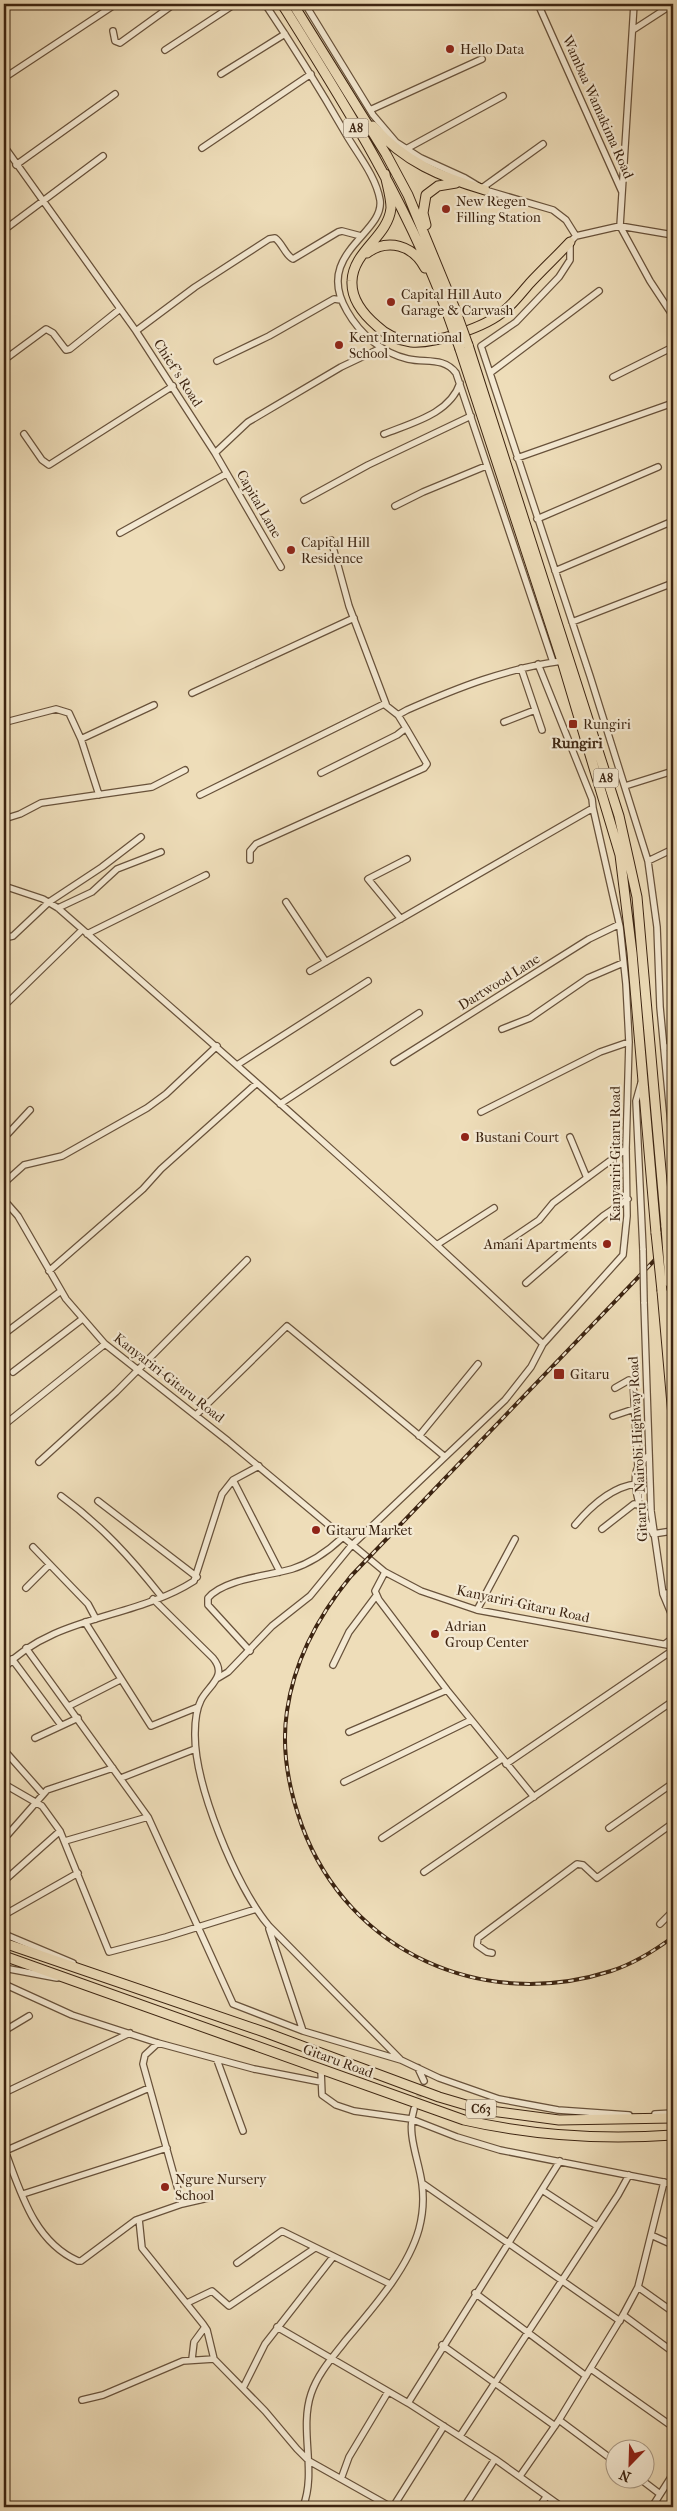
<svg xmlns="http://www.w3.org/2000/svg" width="677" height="2511" font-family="'IM FELL French Canon',serif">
<rect width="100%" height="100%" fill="#eeddb9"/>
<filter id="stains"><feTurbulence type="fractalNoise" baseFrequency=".004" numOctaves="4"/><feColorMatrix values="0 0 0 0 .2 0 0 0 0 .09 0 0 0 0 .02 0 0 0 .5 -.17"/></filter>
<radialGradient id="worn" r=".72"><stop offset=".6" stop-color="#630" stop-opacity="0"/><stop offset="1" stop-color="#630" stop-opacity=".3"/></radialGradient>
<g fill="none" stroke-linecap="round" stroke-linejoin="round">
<!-- minor-tunnel -->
<path stroke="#cab897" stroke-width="5.5" stroke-dasharray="5.5 3" stroke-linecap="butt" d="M 416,2105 L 424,2081"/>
<defs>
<path id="minor" d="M 265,4 C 294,47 321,91 347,136 C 359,156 376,177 380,200 C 385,234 313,253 347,311 C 360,334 382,353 408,359 C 426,363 444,357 456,373 L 553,662
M 305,4 L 373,115 L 396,142 L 421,158 L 465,178 L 485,190 L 553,210 L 566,220 L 576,236
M 538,4 L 622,192
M 634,4 L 620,226 L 650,281 L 673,316
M 633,30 L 673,4
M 113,31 L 115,41 L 120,43 L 174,4
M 165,50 L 235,4
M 221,74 L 285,34
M 4,78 L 116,4
M 370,110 L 482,59
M 4,146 L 136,331 L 215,453 L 248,422 L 341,367 L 381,348
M 202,148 L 311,74
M 406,149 L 503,96
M 16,165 L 115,94
M 482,188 L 543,144
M 4,230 L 103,156
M 673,235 L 620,226 L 576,236 L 570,242 L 570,260 L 559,277 L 516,322 L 481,346 L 590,676 L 648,861 L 657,927 L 660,1007 L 673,1145
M 136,331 L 195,287 L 269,239 L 275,238 C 283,244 285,255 293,259 L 338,232 L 342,231 L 361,236
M 4,360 L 46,329 L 53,333 L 66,350 L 70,349 L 120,309
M 217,361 L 269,336 L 334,299 L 341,300
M 490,373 L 599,291
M 613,377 L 673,347
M 24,434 L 42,460 L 49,465 L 173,386
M 384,434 C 411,423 450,414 460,383
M 215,453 L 281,567
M 517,458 L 673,403
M 304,500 L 368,465 L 471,416
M 395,506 L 423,492 L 486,466
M 537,519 L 658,467
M 120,533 L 226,474
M 331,540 L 349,606 L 386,704
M 555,571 L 673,521
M 572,622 L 673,583
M 521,668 L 542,730
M 192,693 L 354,618
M 6,722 L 56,709 L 69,713 L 81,739 L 99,795
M 504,722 L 535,710
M 81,739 L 154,705
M 321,773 L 397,735 L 406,728 L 398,715 L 407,710 C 457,688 507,668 562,661
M 625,786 L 673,771
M 200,795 L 384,704 L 398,715
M 4,819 L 20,814 L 41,803 L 152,787 L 185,770
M 250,860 L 250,851 L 256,844 L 424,768 L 427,764 L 406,728
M 648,861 L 673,849
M 4,886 L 43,899 L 58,908 C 221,1051 385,1194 543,1344
M 286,902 L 326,962
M 58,908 L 92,892 L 117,869 L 161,852
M 401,919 L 368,879 L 407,859
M 87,934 L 206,875
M 4,938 L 13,936 L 49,902 L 102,867 L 141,837
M 310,971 L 593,808 L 592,799 L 538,664
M 4,1006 L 82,930
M 502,1029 L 530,1018 L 588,978 L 623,963
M 664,1049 L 673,1044
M 394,1062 L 589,939 L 618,925
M 237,1065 L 368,981
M 641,1083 L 636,1101 L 643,1250
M 280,1104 L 419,1013
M 481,1112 L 600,1052 L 629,1042
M 570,1137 L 587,1178
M 4,1138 L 30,1110
M 4,1183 L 24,1165 L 62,1156 L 147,1108 L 166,1094 L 217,1046
M 4,1200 L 18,1216 L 66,1299 L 105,1344 L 228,1441 L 385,1572 L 421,1591 L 477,1610 L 673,1646
M 505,1243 L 539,1220 L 553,1203 L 626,1149
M 438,1244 L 494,1208
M 49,1271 L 143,1189 L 161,1169 L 257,1083
M 526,1283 L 603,1216 L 628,1199
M 644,1302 L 651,1511 L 663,1594 L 673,1618
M 4,1334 L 61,1291
M 13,1372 L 81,1320
M 615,1388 L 629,1380 L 633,1382 L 638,1467
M 196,1415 L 287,1326 L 444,1456
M 613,1416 L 634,1409
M 4,1425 L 105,1344
M 419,1436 L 478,1364
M 649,1455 C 646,1458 640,1462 638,1467 C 630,1483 642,1518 652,1532
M 39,1462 L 116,1392 L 247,1260
M 233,1480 L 280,1572
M 61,1496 C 102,1526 130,1557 161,1596
M 98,1501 L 197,1577
M 575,1525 C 590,1507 613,1486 637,1484
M 602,1529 L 634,1504 L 639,1505
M 653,1534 L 672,1531
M 33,1547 L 88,1604 L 96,1619
M 385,1572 L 375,1591 L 379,1600 L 447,1690 L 534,1797
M 26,1588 L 49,1565
M 663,1594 L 673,1592
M 153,1599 L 213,1658 C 228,1676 209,1685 201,1700 C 196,1710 195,1722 195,1733 C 194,1784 236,1887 269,1926 L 400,2059
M 477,1610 L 515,1539
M 85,1622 L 151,1726 L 198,1707
M 665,1644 L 673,1638
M 26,1648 L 148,1817 L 233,2004 L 303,2031 L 401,2060 L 439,2078 L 499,2099 L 558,2110 L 629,2115
M 250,1651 L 208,1605 L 208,1598 C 224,1579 268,1576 292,1569 C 311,1563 327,1552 342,1538
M 12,1659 L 61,1725
M 333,1665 L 349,1632 L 376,1596
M 4,1668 C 54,1615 135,1619 194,1581 L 222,1494 L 233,1480 L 259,1466
M 218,1678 L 228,1672 L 272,1626 L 310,1596 L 351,1546 L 505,1400 L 531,1367 L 543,1344 L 623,1255 L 627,1216 L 626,1149 L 629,1042 L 626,984 L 620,927 L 593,808
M 69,1706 L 120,1680
M 349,1732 L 447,1690
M 35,1738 L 78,1718
M 4,1750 L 43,1794
M 506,1764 L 673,1650
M 121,1778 L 195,1749
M 344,1782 L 471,1720
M 4,1784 L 42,1806 L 60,1831 L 109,1952 L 166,1937 L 256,1909
M 609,1828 L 673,1783
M 382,1838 L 502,1759
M 4,1839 L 47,1790 L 113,1768
M 65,1841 L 148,1817
M 424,1872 L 673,1701
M 4,1881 L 60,1831
M 4,1915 L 78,1873
M 660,1924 L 673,1911
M 269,1929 L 303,2031
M 4,1934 L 73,1963
M 492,1953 L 487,1952 L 477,1945 L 478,1938 L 577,1864 L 583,1865 L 597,1878 L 673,1823
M 4,1968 L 57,1978
M 4,1984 L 72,2015 L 158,2043 L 254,2069 L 321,2082
M 4,2031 L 29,2016
M 217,2060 L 243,2131
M 418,2068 L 424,2081
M 321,2070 L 322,2095 L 336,2105 L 354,2111 L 411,2119 L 457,2137 L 500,2150 L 673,2184
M 4,2093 L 130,2033
M 655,2114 L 673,2113
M 4,2148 C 20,2190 33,2241 78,2261 L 81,2261 L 136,2220 L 182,2204 L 143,2064 L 145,2055 L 158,2043
M 5,2151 L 149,2088
M 422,2183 L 620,2321
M 542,2190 L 597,2226
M 23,2194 L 167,2148
M 182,2204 L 208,2198
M 139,2219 L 142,2248 L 203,2324 L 207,2330 L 214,2359 L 265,2411 L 297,2449 L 309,2461 L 391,2507
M 651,2235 L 673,2245
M 237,2263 L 282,2231 L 390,2284
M 638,2287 L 673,2312
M 475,2293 L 586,2376
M 187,2303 L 212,2291 L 229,2306 L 315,2248
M 623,2315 L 673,2352
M 277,2327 L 408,2403 L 495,2459 L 562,2507
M 442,2345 L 555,2426
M 192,2359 L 194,2342 L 205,2327
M 591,2369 L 673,2427
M 243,2388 L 265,2344 L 333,2257
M 82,2400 L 103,2395 L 183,2361 L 214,2359
M 408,2403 L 560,2161
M 559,2420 L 614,2461
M 460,2436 L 618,2195 L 629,2175
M 520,2476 L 559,2420 L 623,2315 L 638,2287 L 664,2182
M 639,2478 L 660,2494
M 341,2479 L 349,2457 L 388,2392
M 303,2507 C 317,2471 299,2430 311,2394 C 318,2373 333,2357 346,2340 C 372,2309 408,2269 419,2229 C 423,2214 424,2199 422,2184 C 419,2160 406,2134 414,2109
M 393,2507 L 444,2426
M 464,2507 L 495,2459
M 539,2507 L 546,2497
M 652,2507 L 673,2474"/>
<path id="primary" d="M 4,1943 L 267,2033 L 439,2097 L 483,2110 L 559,2120 L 673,2118
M 4,1956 L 464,2120 C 534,2136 602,2140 673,2135"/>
<path id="trunk" d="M 282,4 C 344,103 408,204 448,315
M 293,4 L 386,154 L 408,195 L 455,309
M 373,126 C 404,162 441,177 485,190
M 385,174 C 387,185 391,197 391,208 C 388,237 353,251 352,281 C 351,299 364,315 377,326 C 386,335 398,340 411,342 C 435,344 486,327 504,311 C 514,303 522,292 530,283 C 543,269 557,256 570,242
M 426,225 L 423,213 L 426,195 L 438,186 L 456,183
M 367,253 C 388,238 413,245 425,268
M 468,345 L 619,816 L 637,897 L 666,1227
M 460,349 L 562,661 L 620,855 L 632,953 L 656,1233
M 670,1283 L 673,1319
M 662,1291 L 673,1416"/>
</defs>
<!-- minor casing -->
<use href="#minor" stroke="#68523b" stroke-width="8"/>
<!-- primary casing -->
<use href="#primary" stroke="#3c2411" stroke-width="11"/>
<!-- trunk casing -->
<use href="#trunk" stroke="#3c2411" stroke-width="11"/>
<!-- minor -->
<use href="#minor" stroke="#f4e9d2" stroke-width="5.5"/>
<!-- primary -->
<use href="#primary" stroke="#eeddb9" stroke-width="9"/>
<!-- trunk -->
<use href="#trunk" stroke="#eeddb9" stroke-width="9"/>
<defs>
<path id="rail" d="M 673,1241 L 351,1576 C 319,1615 294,1661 287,1711 C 281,1750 289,1790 302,1826 C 349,1953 484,2012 611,1971 C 633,1964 654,1951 673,1937"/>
</defs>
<!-- rail casing -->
<use href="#rail" stroke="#3c2411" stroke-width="4"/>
<!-- rail -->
<use href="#rail" stroke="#f4e9d2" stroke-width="2" stroke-dasharray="5.5" stroke-linecap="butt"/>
<defs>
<path id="minor-bridge" d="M 643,1250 L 644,1302"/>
<path id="trunk-bridge" d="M 455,309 L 468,345
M 448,315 L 460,349
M 666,1227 L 670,1283
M 656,1233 L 662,1291"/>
</defs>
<!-- minor-bridge casing -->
<use href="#minor-bridge" stroke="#68523b" stroke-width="8" stroke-linecap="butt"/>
<!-- trunk-bridge casing -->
<use href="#trunk-bridge" stroke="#3c2411" stroke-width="11" stroke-linecap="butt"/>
<!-- minor-bridge -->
<use href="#minor-bridge" stroke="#f4e9d2" stroke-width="5.5"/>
<!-- trunk-bridge -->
<use href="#trunk-bridge" stroke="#eeddb9" stroke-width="9"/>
</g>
<!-- markers -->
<g fill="#8f2418" stroke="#f4e9d2" stroke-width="2">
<circle cx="450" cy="49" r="5"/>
<circle cx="446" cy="209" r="5"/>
<circle cx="391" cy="302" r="5"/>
<circle cx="339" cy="345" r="5"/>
<circle cx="291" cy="550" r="5"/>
<rect x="568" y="719" width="10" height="10" rx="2.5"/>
<circle cx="465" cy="1137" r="5"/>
<circle cx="607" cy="1244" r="5"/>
<rect x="553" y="1368" width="12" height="12" rx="2.5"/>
<circle cx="316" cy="1530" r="5"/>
<circle cx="435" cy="1634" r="5"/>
<circle cx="165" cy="2187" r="5"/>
</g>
<g text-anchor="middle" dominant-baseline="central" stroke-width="4.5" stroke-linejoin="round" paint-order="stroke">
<!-- shield labels -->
<g fill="#f4e9d2" stroke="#735f4b" stroke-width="1">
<rect x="343.5" y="118.5" width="25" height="19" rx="4"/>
<rect x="593.5" y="768.5" width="25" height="19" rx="4"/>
<rect x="466" y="2099.5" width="30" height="19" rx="4"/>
</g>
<g font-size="12" font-weight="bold" fill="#3c2411">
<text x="356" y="128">A8</text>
<text x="606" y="778">A8</text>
<text x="481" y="2109">C63</text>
</g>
<!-- poi labels -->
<g font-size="14" fill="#3c2411" stroke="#f4e9d2" text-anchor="start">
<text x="460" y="49">Hello Data</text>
<text x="456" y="201">New Regen<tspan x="456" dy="16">Filling Station</tspan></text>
<text x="401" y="294">Capital Hill Auto<tspan x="401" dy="16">Garage &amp; Carwash</tspan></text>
<text x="349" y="337">Kent International<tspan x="349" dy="16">School</tspan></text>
<text x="301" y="542">Capital Hill<tspan x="301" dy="16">Residence</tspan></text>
<text x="583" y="724">Rungiri</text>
<text x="475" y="1137">Bustani Court</text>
<text x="597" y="1244" text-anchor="end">Amani Apartments</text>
<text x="570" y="1374">Gitaru</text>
<text x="326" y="1530">Gitaru Market</text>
<text x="445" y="1626">Adrian<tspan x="445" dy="16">Group Center</tspan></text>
<text x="175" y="2179">Ngure Nursery<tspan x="175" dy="16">School</tspan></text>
</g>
<!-- street labels -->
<g font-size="14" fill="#3c2411" stroke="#f4e9d2">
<text transform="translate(598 107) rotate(66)">Wambaa Wamakima Road</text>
<text transform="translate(178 373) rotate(57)">Chief's Road</text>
<text transform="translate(259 504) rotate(60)">Capital Lane</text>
<text transform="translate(499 982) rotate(-32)">Dartwood Lane</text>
<text transform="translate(615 1154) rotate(-90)">Kanyariri-Gitaru Road</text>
<text transform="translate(169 1378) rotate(38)">Kanyariri-Gitaru Road</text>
<text transform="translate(638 1449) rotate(-93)">Gitaru - Nairobi Highway Road</text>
<text transform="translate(523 1604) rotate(12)">Kanyariri-Gitaru Road</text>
<text transform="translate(338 2061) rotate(20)">Gitaru Road</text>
</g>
<!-- neighbourhood labels -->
<g font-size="15" font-weight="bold" fill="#3c2411" stroke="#f4e9d2">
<text x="577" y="743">Rungiri</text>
</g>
</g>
<!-- margin -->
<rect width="677" height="2511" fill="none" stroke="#eeddb9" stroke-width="20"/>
<rect x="5" y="5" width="667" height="2501" fill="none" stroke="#3c2411" stroke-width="2.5"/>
<rect x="10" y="10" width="657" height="2491" fill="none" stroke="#3c2411"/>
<!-- north arrow -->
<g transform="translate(630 2464) rotate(203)"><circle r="24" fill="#f4e9d2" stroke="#aa9a85"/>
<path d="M0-4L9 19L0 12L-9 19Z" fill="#8f2418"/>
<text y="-8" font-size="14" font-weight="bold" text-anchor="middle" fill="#3c2411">N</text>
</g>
<rect width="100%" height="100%" filter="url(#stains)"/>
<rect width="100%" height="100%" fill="url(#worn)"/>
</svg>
